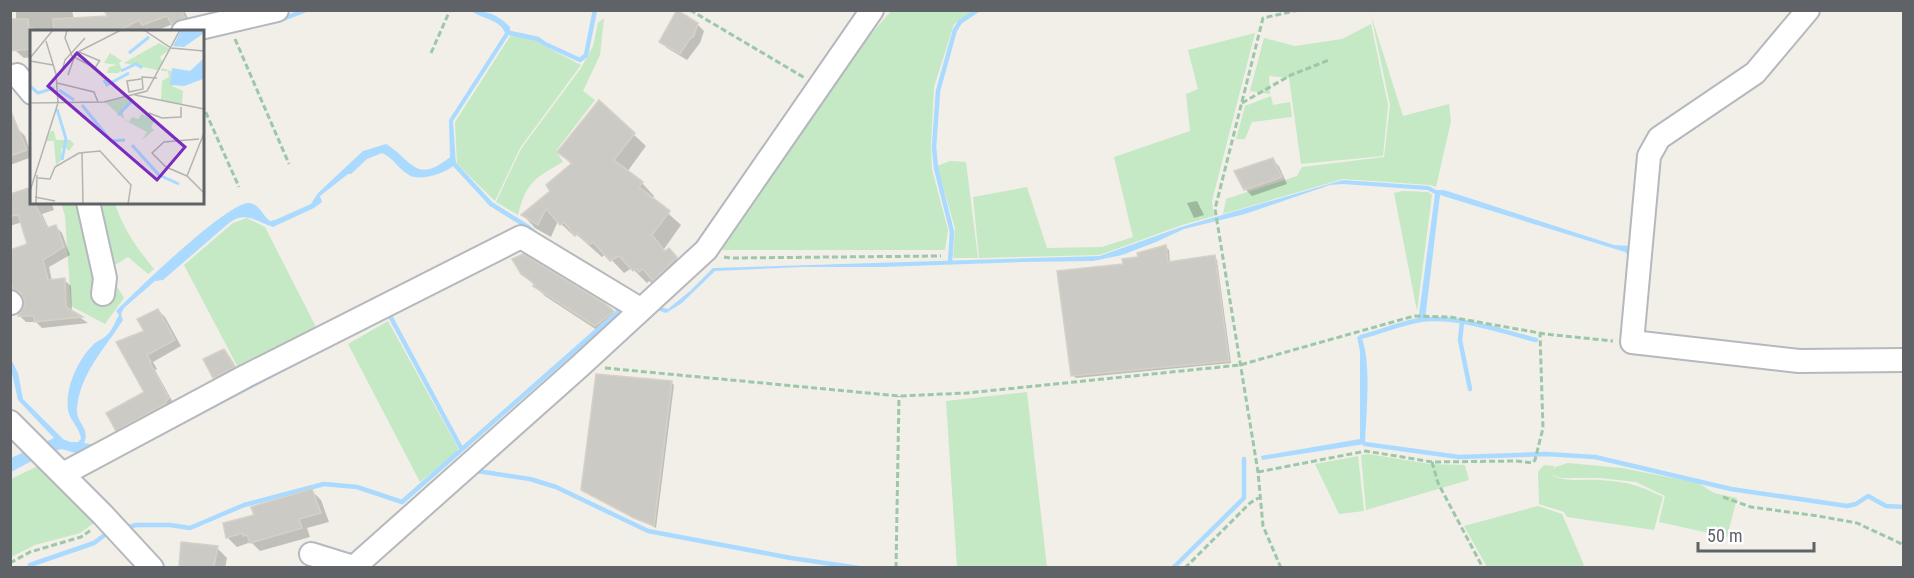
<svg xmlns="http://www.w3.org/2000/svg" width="1914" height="578" font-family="'Roboto Condensed',sans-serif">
<rect width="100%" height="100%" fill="#f1efe8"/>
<!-- green -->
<path fill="#c5e8c5" d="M 891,11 L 974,11 L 954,24 L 934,87 L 931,145 L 932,169 L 948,230 L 945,250 L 721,250 L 717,248 L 828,84 Z
M 1371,15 L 1403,116 L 1449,104 L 1451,121 L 1436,187 L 1430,185 L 1343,179 L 1223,214 L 1226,199 L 1297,176 L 1302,167 L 1384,157 L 1390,105 Z
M 604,18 L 600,55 L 583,91 L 595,100 L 556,151 L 563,162 C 535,178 526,182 518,215 L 496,202 L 521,149 L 581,68 L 593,46 L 598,23 Z
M 1371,24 L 1388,105 L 1383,156 L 1301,164 L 1289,78 L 1269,76 L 1270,94 L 1250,91 L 1264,38 L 1295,46 L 1342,39 Z
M 1255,33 L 1212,201 L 1214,216 L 1182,225 L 1100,255 L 979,258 L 973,197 L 1027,187 L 1047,248 L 1102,247 L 1133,237 L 1114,157 L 1190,131 L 1186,94 L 1198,89 L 1188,50 Z
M 511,35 L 537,40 L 544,46 L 581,65 L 520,148 L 495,201 L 457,164 L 455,122 Z
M 1271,96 L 1273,105 L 1290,102 L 1292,117 L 1252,122 L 1245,139 L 1236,139 L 1245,106 Z
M 950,161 L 966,162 L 978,258 L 953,258 L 955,228 L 937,166 Z
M 1403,191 L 1428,192 L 1432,195 L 1417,311 L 1394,193 Z
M 61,203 L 115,203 C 123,229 137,248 154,269 L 148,274 L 128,257 L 107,270 L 124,298 L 105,324 L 71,306 L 65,216 Z
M 247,218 L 265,227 L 318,331 L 241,373 L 184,265 L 233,223 Z
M 388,321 L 458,448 L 456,453 L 420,482 L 348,344 Z
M 1027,392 L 1047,567 L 957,567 L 946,401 Z
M 1368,454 L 1430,464 L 1465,465 L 1469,480 L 1366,510 L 1361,455 Z
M 1358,456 L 1364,511 L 1339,514 L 1315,464 Z
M 1568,463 L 1622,468 L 1698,483 L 1714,493 L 1737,498 L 1727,537 L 1659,522 L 1665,496 L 1636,482 L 1600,478 L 1562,478 L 1550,474 C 1566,483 1582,479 1600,480 C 1627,482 1639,485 1663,497 L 1654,530 L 1567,517 L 1564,512 L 1539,504 L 1538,472 L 1544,465 L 1554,466 L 1553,470 L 1555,467 Z
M 38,466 L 94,523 L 80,533 L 35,545 L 11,557 L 11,479 Z
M 1538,506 L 1562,514 L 1584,565 L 1579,568 L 1487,567 L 1464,526 Z"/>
<!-- water -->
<path fill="#aadaff" d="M 472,11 C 489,11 498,15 510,27 L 510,33 L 453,121 L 456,164 C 446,173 421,182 409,175 C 398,169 394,158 382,153 L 367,159 L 351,174 L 348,174 L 320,196 L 322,202 L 314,208 L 273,227 C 256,221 245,211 229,223 L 163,280 L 155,281 L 124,308 L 121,314 L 123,320 C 104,350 81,372 77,408 C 75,423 91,428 84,443 L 91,444 L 92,449 L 477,270 L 111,462 L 61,449 L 43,455 L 11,472 L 11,458 L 54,438 L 18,400 L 11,369 L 10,357 L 18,373 L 23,399 L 63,439 L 70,442 L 78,442 L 81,439 C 80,428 70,421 68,410 C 65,389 77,361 92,346 C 96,341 103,339 107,335 C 113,330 115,321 119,315 L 116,311 C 134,293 230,199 250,203 C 260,205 263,216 270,221 L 275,220 L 311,204 L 318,193 L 363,151 L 386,144 C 412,160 416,185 450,157 L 449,120 L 505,33 C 500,19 481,19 472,11 Z
M 1343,180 L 1429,186 L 1436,190 L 1444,190 L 1614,245 L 1632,246 L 1629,256 L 1625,252 L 1440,195 L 1425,320 L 1418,321 L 1435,194 L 1427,190 L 1343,184 L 1330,185 L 1245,214 L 1184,229 L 1156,242 L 1122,255 L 1093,261 L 1022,262 L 881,267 L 802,267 L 715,271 L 682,303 L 666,313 L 657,310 L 659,307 L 668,309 L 690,291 L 713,268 L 1100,256 L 1181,227 Z
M 1361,336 C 1372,362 1366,414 1365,444 L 1262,460 L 1261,456 L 1360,439 L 1360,351 L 1357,337 Z"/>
<!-- shadow -->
<path fill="#0003" d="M 16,10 L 72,10 L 74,20 L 109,17 L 109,10 L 184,10 L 192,26 L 180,32 L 173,24 L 153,32 L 147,28 L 140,32 L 32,32 L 32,57 L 24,58 L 10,46 L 10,31 L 16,20 Z
M 697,24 L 704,31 L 700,43 L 687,60 L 667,48 L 661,42 Z
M 18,129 L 25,136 L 32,157 L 10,165 L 10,132 Z
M 633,134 L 646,146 L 627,172 L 642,183 L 654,196 L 652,199 L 681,225 L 664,249 L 666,252 L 669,250 L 689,271 L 653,284 L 649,281 L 647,283 L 632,268 L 624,273 L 606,254 L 602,257 L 576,234 L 574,236 L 558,221 L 551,237 L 535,228 L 523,215 L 552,191 L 572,165 L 559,152 Z
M 1272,160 L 1279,166 L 1287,184 L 1252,196 L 1245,189 Z
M 10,195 L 32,202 L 51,202 L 54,210 L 42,214 L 49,229 L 55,226 L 62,233 L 70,255 L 49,267 L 52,281 L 64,280 L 71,286 L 72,312 L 88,323 L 42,328 L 36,322 L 26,322 L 20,316 L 25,307 L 24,297 L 15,288 L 29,245 L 22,222 L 10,226 Z
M 1197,201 L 1204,215 L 1194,218 L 1187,203 Z
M 1166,247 L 1169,250 L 1170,263 L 1214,257 L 1217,260 L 1231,363 L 1076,378 L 1073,375 L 1124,266 Z
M 522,273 L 612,312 L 622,322 L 606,336 L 545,296 Z
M 158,310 L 165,317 L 181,346 L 153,362 L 157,369 L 155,370 L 175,406 L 123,436 L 117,430 L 146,393 L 146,331 Z
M 224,351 L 230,357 L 240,374 L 221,384 L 215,377 L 205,359 Z
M 671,382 L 674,385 L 656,528 L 586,492 Z
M 312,491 L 321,500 L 329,522 L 307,528 L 310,537 L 260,551 L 251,542 L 237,547 L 228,538 L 224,524 L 256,516 Z
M 183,544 L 217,548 L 227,558 L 225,568 L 180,568 Z"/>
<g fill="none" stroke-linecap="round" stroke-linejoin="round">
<!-- stream -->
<path stroke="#aadaff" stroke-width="4.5" d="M 283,19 L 306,10
M 510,33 L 538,39 L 545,44 L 580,60 L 586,55 L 595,10
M 455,165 L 491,204 L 528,227 L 536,234
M 950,262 L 952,232 L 936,168 L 934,147 L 938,91 L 955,30 L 960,22 L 978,10
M 390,316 L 461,448
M 1462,322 L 1460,340 L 1470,389
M 1361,337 C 1381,332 1401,323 1420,320 C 1458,315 1500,331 1536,340
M 1365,444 L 1459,457 L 1546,454 L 1595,457 L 1731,489 L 1847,506 L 1856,504 L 1868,496 L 1886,506 L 1904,507
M 477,471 L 530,479 L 556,487 L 648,531 L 791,558 L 859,568
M 125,528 L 136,525 L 170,525 L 190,528 L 244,505 L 324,484 L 357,487 L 402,502 L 619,311 L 614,304
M 29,568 L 30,565 L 94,543 L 110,531
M 1173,568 L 1244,498 L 1244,459"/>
</g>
<!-- building -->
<path fill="#cccac5" stroke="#d6d1c6" stroke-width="1.5" d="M 104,10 L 181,10 L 185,18 L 174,22 L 172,25 L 167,16 L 142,25 L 139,20 L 117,32 L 54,32 L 53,19 L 107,16 Z
M 677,10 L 698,23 L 694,36 L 689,40 L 680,54 L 659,42 Z
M 11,19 L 28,19 L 29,28 L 32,28 L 32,49 L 10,51 Z
M 599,100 L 635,133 L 614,160 L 643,182 L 639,187 L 670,211 L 652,235 L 665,251 L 669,248 L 677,257 L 653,281 L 643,269 L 639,272 L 636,269 L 633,271 L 619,256 L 610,261 L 593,242 L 589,245 L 578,233 L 575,236 L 564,222 L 560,225 L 546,209 L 538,225 L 521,215 L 550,191 L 546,185 L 572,163 L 557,152 Z
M 10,109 L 27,150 L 10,156 Z
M 1273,158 L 1282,177 L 1244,190 L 1234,171 Z
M 32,187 L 32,202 L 34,202 L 47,228 L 56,225 L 64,247 L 43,260 L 48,280 L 65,278 L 66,307 L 83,317 L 34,322 L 34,316 L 18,316 L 24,307 L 24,300 L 21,293 L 13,289 L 10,279 L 10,250 L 27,244 L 18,214 L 10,217 L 10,194 Z
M 1166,245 L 1168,262 L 1215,255 L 1229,361 L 1071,376 L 1057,271 L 1123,264 L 1122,259 L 1138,257 L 1137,253 Z
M 523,254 L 604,303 L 614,311 L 595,326 L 533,286 L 535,284 L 521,274 L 512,259 Z
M 158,309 L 175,340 L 147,355 L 151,362 L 150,363 L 169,398 L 165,402 L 166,403 L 116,431 L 106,413 L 144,392 L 116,342 L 144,331 L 137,319 Z
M 224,349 L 235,367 L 213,378 L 203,359 Z
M 596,374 L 672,381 L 654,526 L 634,518 L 581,490 Z
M 312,489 L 321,513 L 299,519 L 302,528 L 250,543 L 247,535 L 243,536 L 243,533 L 226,538 L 223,523 L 254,515 L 251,507 Z
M 181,542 L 218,546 L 214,567 L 179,567 Z"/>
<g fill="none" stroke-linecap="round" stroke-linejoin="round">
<defs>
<path id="minor" d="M 1808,10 L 1755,73 L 1659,138 L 1649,156 L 1632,342 L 1799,361 L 1904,360
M 183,32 L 277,10
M 17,75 L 32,93
M 88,202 L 105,278 L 103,294
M 10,302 L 11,303
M 10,422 L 103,515 L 152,568
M 63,474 L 246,376 L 521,237 L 640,309
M 311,554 L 353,567
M 353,568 L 580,366 L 706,250 L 872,10"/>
</defs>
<!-- minor casing -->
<use href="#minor" stroke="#b5b8bc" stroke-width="26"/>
<!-- path -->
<path stroke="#9cc7a9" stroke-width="3" stroke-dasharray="6 3" stroke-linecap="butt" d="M 690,10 L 805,78
M 235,39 L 289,164
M 431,53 L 450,10
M 1242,103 L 1291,75 L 1329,60
M 202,104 L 239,187
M 724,257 L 730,258 L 941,256
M 605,368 L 899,396 L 967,393 L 1240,365 L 1414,316 L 1450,317 L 1545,334 L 1613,341
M 1432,462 L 1438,483 L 1483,568
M 1258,472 L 1366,451 L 1432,462 L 1517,461 L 1532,463 L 1535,460 L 1543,428 L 1540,333
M 1723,497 L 1751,507 L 1818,516 L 1857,523 L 1904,545
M 10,563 L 30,552 L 81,537 L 91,530
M 896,568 L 899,396
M 1185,568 L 1250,503 L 1260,497
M 1281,568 L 1263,526 L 1258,472 L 1215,209 L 1263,18 L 1299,10"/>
<!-- minor -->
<use href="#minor" stroke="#fff" stroke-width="22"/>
</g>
<!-- overview -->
<g transform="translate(30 30)">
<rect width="174" height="174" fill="#f1efe8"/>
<path d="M 129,13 L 140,19 L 130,27 L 133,33 L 127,40 L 94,33 ZM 80,23 L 92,31 L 89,33 L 92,40 L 88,43 L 77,43 L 79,37 L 87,35 L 74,33 ZM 132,38 L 141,41 L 142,56 L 153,61 L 152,74 L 131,70 L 132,51 L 139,47 L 138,41 L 131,41 ZM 99,67 L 105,72 L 92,78 L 94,89 L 99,92 L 102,87 L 108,89 L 112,84 L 124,91 L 121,98 L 124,100 L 112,110 L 117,102 L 96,91 L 75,72 ZM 21,101 L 24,101 L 26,110 L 40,110 L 44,114 L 39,121 L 34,116 L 31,119 L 32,129 L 26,136 L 24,111 L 16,111 Z" fill="#c5e8c5"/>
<path d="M 151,0 L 174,0 L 174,3 L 154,17 L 143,16 ZM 174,28 L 173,49 L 154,56 L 140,55 L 142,38 L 160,41 Z" fill="#aadaff"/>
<path fill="none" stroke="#aadaff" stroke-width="3" d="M 99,23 L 119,7M 91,41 L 106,34 L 112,38M 74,50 L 77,55 L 99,43M 0,56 L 8,63 L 24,58M 29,60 L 44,70M 52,75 L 81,111 L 95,110M 27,79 L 36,109 L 32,130M 88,85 L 101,72M 102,115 L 129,145 L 149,154"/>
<path fill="none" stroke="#b3b3b1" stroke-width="1.5" d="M 37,0 L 35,8 L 42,26 L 65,38 L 70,30M 114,0 L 141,18 L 174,21M 49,22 L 70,31M 44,24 L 91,0M 0,28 L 23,0M 0,31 L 23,35M 32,41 L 35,30 L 55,8M 38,45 L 44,28M 111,49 L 97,51 L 99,62 L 113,59 L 112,47 L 127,48M 27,53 L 64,62 L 68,72M 105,65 L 174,79M 0,73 L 74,72 L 117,61 L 150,0M 119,83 L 132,88 L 151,87 L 151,77M 169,109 L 134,112 L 122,123 L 136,137 L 157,146 L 174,163M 52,122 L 53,174M 157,146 L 174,103M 8,148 L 20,149 L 25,137 L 49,123 L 70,121 L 101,155 L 98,174M 0,161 L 28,73 L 26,44 L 16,11M 5,167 L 25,171M 6,174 L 7,145"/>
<path fill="#7b2cbf" fill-opacity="0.15" stroke="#7b2cbf" stroke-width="3" d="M 47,23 L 155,117 L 127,150 L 18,56 Z"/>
<rect width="174" height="174" fill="none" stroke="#5f6368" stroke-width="3"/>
</g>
<!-- border -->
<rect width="1914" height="578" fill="none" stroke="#5f6368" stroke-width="24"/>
<!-- scale -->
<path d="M1698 542v9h116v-9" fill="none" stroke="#5f6368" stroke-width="3"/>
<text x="1707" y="542" font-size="18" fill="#5f6368" stroke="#ffffff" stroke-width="4.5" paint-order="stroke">50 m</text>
</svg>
